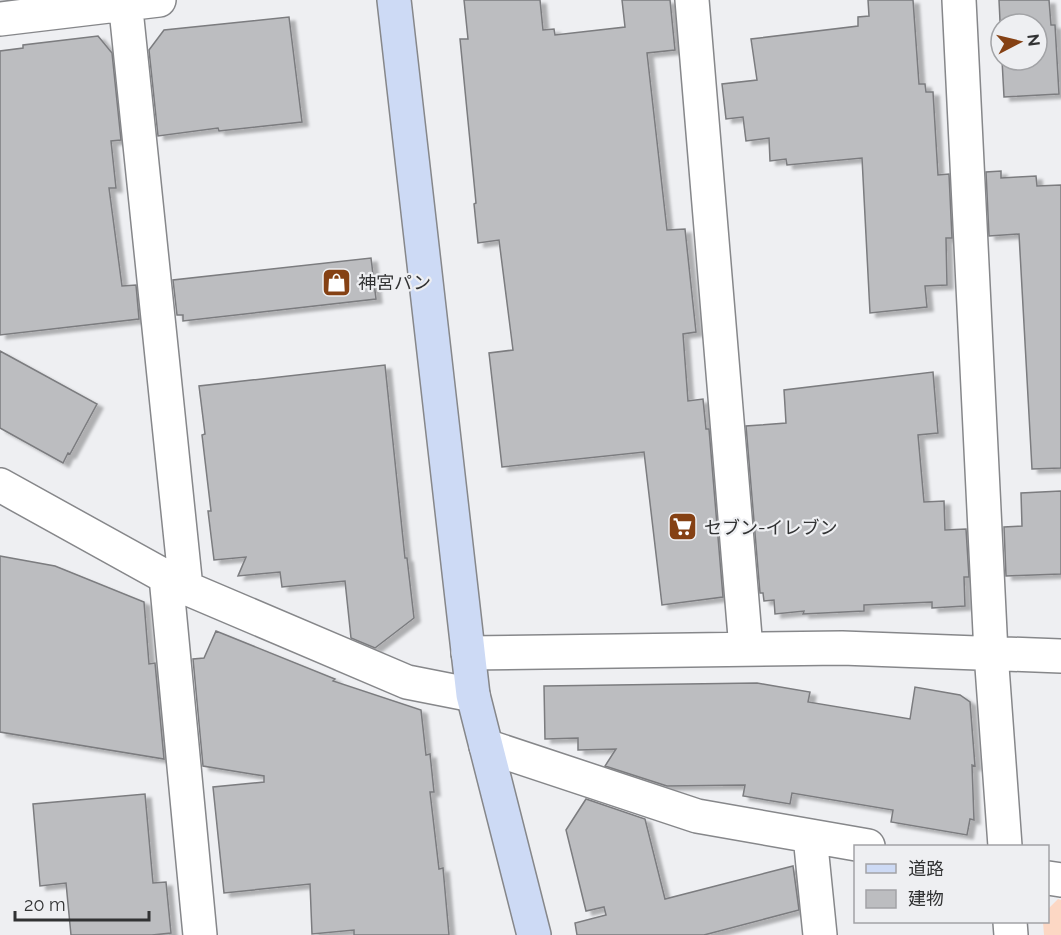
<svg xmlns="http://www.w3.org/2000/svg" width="1061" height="935" font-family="Raleway,'Noto Sans JP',sans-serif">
<defs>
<filter id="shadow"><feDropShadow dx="6" dy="4" stdDeviation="1.5" flood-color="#0004"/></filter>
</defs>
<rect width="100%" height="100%" fill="#eeeff2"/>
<!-- green -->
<path fill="#fcd7c4" d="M 1058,899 L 1061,900 L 1061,935 L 1044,935 L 1043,922 L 1048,922 L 1048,909 Z"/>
<!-- building -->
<path fill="#bcbdc0" stroke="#7b7c7f" stroke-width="1.5" filter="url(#shadow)" d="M 464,0 L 540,0 L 543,30 L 554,29 L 555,35 L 625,27 L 622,0 L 670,0 L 675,50 L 647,53 L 667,230 L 685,229 L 696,332 L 683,334 L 688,401 L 703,399 L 706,429 L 709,429 L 723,597 L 662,605 L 644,452 L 502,467 L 489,353 L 513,350 L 499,240 L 478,243 L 474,204 L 476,203 L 460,39 L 468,39 Z
M 868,0 L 913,0 L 919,84 L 925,84 L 926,92 L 933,92 L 938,175 L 949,174 L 952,238 L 946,238 L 947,285 L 925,286 L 927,307 L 870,313 L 862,158 L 787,165 L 786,159 L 770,161 L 769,138 L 746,141 L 743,117 L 726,119 L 722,84 L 757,80 L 751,39 L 858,26 L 858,17 L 869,16 Z
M 999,0 L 1049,0 L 1051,25 L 1055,25 L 1059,94 L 1004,97 L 1002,60 L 1037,60 L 1037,24 L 1001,24 L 1001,42 Z
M 289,17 L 302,122 L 219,131 L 218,128 L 158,136 L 149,50 L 164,30 Z
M 98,36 L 112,53 L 121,140 L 111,141 L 116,188 L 109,188 L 122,286 L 136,285 L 139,319 L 0,335 L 0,51 L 23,48 L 23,45 Z
M 1001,171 L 1001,178 L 1036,176 L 1037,186 L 1061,185 L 1061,468 L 1032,469 L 1019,234 L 989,236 L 986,172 Z
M 371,258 L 376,299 L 183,321 L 183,315 L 177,315 L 173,280 Z
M 0,351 L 97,404 L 70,454 L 68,453 L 63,463 L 0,428 Z
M 385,365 L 405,558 L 407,558 L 414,618 L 375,648 L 351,638 L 345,581 L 282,587 L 280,572 L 238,576 L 246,557 L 214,560 L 208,511 L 211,511 L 202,435 L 205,434 L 199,386 Z
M 933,372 L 938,433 L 918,435 L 924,502 L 944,501 L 945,530 L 966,529 L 969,577 L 964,577 L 965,606 L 932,608 L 932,602 L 864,605 L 864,611 L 803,614 L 804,611 L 775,614 L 774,600 L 764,601 L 763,593 L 760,593 L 746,426 L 786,423 L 784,390 Z
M 1061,491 L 1061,574 L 1006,576 L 1004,527 L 1022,526 L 1021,493 Z
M 0,556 L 55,566 L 144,602 L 149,664 L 155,663 L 164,759 L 0,732 Z
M 216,631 L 335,679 L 333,681 L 421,710 L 426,755 L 430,754 L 434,792 L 430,792 L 439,869 L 443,868 L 449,935 L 354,935 L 354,930 L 312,934 L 310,884 L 224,893 L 213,787 L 264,782 L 264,776 L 203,766 L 193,659 L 204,658 Z
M 757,683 L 810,692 L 808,702 L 910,719 L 915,687 L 960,695 L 970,702 L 975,766 L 972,765 L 974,820 L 970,819 L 967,835 L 891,822 L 893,810 L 792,793 L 790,804 L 743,796 L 745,785 L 667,786 L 605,766 L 616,749 L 578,750 L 578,738 L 545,739 L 544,686 Z
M 145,794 L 153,883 L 166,882 L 171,933 L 152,935 L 71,935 L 66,883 L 40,886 L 33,804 Z
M 586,799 L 645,819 L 665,899 L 793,866 L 799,910 L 704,935 L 577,935 L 575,923 L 606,915 L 604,907 L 586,911 L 566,830 Z"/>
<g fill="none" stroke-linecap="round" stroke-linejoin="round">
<defs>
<path id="street" d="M 125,0 L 186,588
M 692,0 L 746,649
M 959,0 L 991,653 L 1005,846
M 0,19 L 159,0
M 0,485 L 186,588 L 407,682 L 473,695
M 166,577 L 200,935
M 468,653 L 842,648 L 1061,656
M 486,746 L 697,816 L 868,846
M 810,836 L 820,935
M 1048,878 L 1061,880
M 1010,922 L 1011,935"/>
<path id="secondary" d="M 394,0 L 473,695 L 534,935"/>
</defs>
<!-- street casing -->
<use href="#street" stroke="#86878a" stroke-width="36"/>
<!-- secondary casing -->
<use href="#secondary" stroke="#86878a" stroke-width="36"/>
<!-- street -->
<use href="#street" stroke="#fff" stroke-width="33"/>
<!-- secondary -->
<use href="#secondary" stroke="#cddaf5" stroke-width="33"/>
</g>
<!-- icons -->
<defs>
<symbol id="shop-square" viewBox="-11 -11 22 22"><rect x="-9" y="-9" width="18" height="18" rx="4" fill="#854114" stroke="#eeeff2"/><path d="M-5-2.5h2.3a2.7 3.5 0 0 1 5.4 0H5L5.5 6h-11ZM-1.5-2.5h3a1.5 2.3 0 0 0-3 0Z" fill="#fff"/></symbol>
<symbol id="supermarket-square" viewBox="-11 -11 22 22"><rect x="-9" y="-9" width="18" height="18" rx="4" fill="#854114" stroke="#eeeff2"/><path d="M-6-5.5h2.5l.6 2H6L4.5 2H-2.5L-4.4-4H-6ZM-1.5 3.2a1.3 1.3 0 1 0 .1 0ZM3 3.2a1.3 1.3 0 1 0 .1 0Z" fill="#fff"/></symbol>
</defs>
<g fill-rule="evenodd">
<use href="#shop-square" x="320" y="266" width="33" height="33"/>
<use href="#supermarket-square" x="666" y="510" width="33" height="33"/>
</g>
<g text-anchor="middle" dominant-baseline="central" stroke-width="4.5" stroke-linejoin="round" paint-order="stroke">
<!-- poi labels -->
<g font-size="18" fill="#313233" stroke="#eeeff2" text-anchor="start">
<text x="358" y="282">神宮パン</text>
<text x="704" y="527">セブン-イレブン</text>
</g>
</g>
<!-- legend -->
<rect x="854" y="845" width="195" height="78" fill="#eeeff2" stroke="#a2a3a6" stroke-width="1.5"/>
<rect x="866" y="864" width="30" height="9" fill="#cddaf5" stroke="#a2a3a6" stroke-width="1.5"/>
<text x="908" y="875" font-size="18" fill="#313233">道路</text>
<rect x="866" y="890" width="30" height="18" fill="#bcbdc0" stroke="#a2a3a6" stroke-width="1.5"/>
<text x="908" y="905" font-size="18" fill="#313233">建物</text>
<!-- north arrow -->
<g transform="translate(1019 42) rotate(83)"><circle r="28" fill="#eeeff2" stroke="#a2a3a6" stroke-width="1.5"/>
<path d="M0-4.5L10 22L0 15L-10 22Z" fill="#854114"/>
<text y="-9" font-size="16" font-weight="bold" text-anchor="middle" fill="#313233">N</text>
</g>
<!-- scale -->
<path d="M15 911v9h134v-9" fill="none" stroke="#313233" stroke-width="3"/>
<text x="24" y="911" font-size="18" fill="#313233" stroke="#eeeff2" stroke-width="4.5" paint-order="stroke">20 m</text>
</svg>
